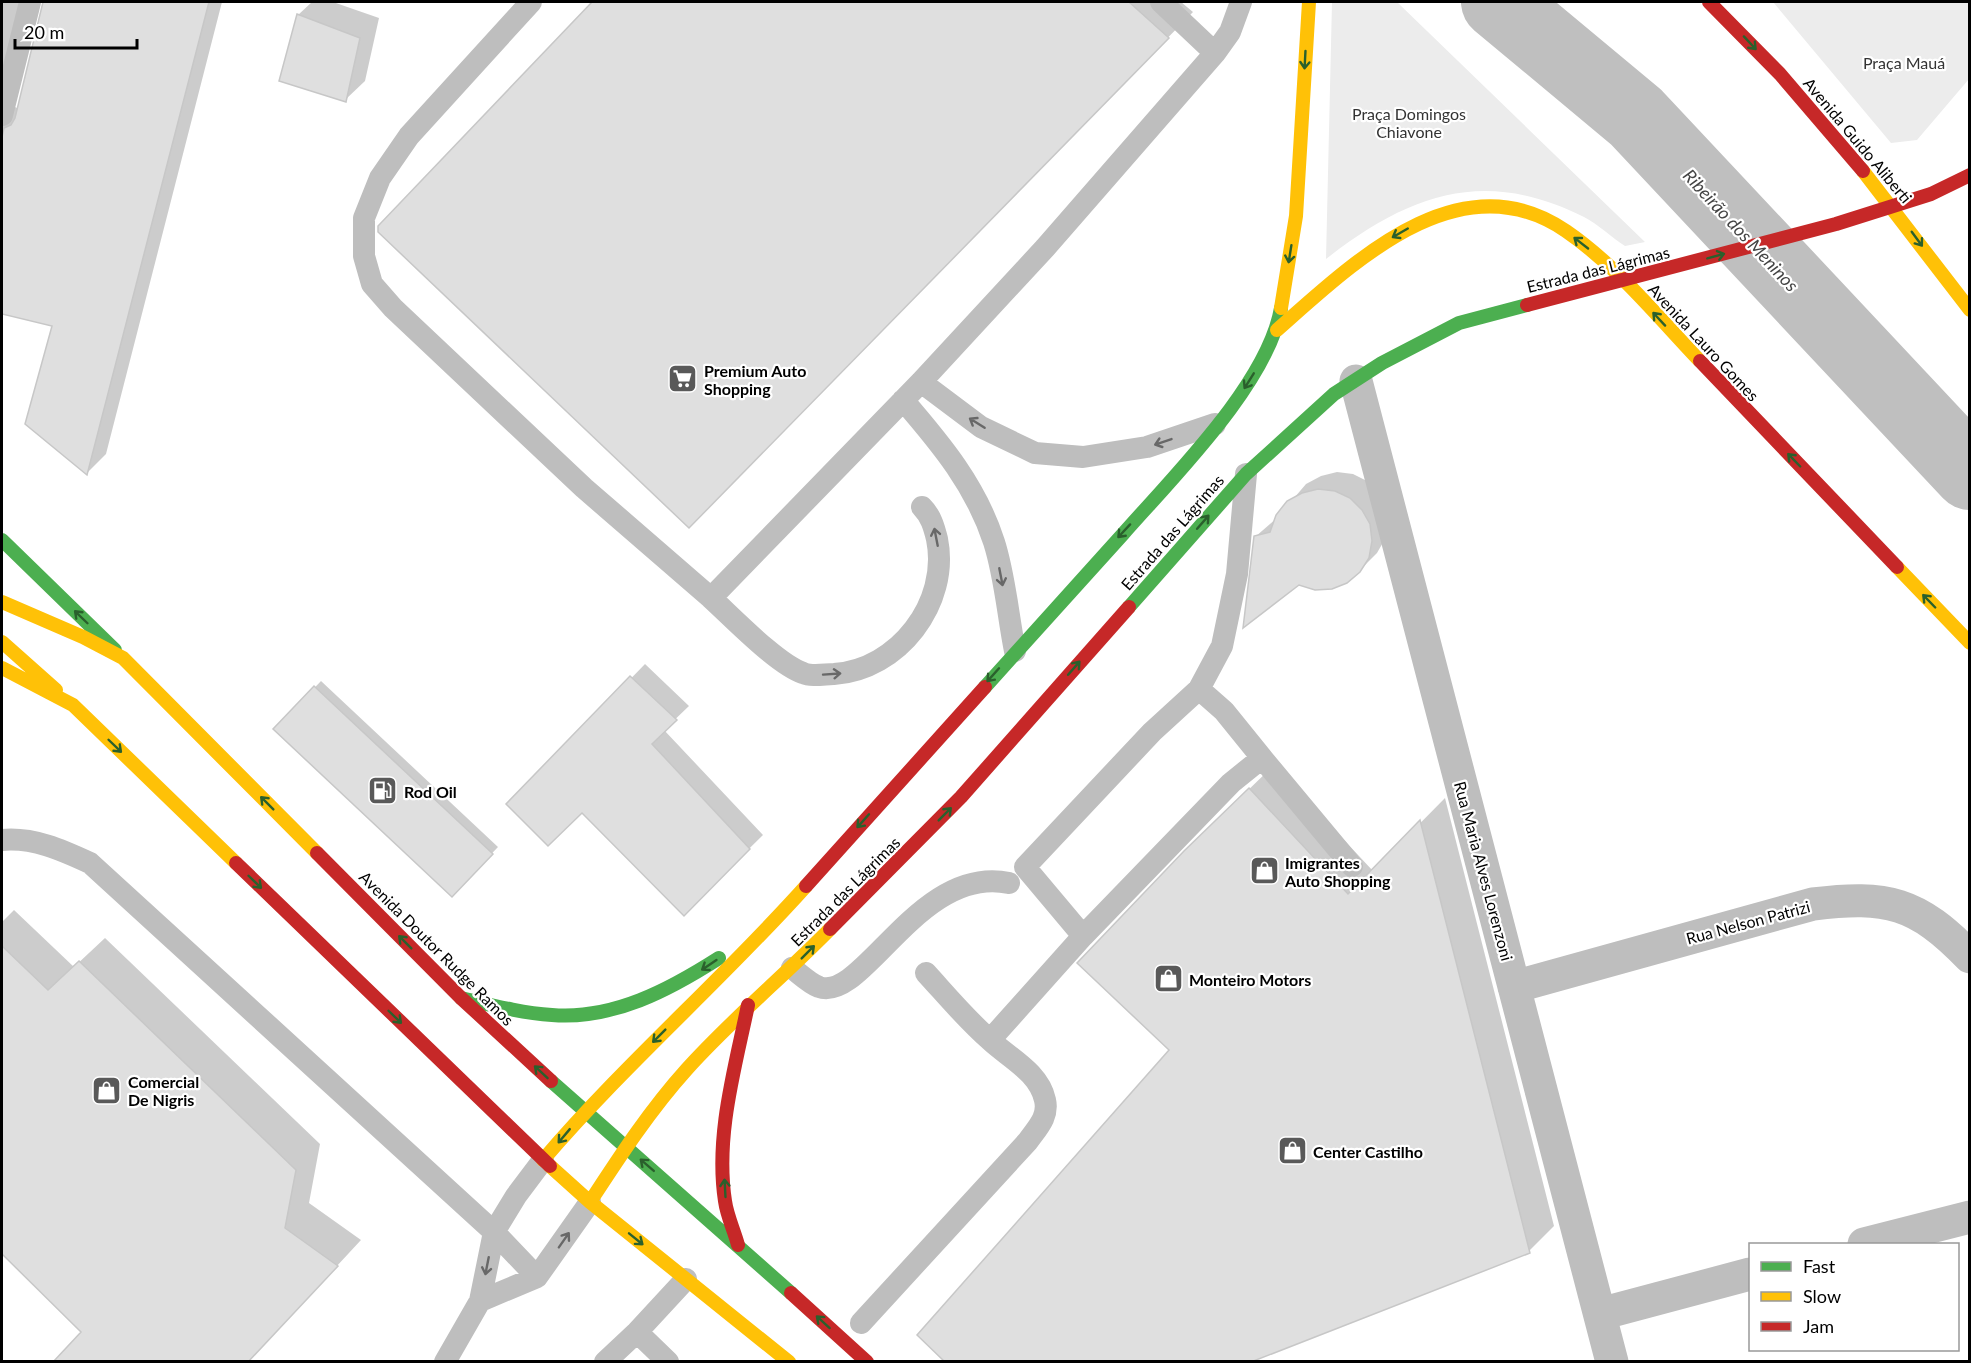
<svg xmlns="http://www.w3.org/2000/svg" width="1971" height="1363" font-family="Lato,sans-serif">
<rect width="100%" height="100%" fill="#fff"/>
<!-- green -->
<path fill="#ececec" d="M 1332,2 L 1397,2 L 1645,242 L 1625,246 C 1611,237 1598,224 1584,217 C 1484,167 1410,194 1326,259 Z
M 1773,2 L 1969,2 L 1969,79 L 1917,140 L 1891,143 Z"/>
<!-- shadow -->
<path fill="#0003" d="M 2,2 L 30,2 L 11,105 L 19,109 L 44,2 L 222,2 L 106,454 L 87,473 L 54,325 L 2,312 Z
M 312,2 L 333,2 L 379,18 L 365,81 L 345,100 L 298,15 Z
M 594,2 L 1181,2 L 1193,12 L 713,502 L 379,227 Z
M 1337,472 L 1353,474 L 1367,481 L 1385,539 L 1377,553 L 1359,571 L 1255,537 L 1277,518 L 1306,484 L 1321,476 Z
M 645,664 L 689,706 L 664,730 L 763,835 L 684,913 L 582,811 L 509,804 Z
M 321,681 L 498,847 L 452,895 L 275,729 Z
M 1274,765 L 1373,871 L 1445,798 L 1554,1226 L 1529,1251 L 1171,1050 L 1211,826 Z
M 14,910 L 74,967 L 105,938 L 320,1144 L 309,1203 L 361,1240 L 248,1362 L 83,1332 L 2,1252 L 2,922 Z"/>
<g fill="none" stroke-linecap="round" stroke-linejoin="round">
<!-- river -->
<path stroke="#bfbfbf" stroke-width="74" d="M 1498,2 L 1636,117 L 1970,473"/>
</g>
<!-- building -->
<path fill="#dfdfdf" stroke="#c7c7c7" stroke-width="1.5" d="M 43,2 L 209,2 L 87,475 L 25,424 L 52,326 L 2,314 L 2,137 L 4,128 L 11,125 L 15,118 Z
M 592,2 L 1129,2 L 1169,38 L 689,528 L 378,232 L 378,226 Z
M 297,14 L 360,38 L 346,102 L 279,81 Z
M 1318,489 L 1335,491 L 1350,498 L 1362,510 L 1370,524 L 1372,541 L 1369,558 L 1360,572 L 1347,583 L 1332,589 L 1315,590 L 1299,585 L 1243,628 L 1254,536 L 1270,532 L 1276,515 L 1287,501 L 1302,493 Z
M 630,676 L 677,720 L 652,744 L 750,849 L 684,916 L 582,813 L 548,846 L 506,804 Z
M 314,686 L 493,854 L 452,897 L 273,729 Z
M 1249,788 L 1348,894 L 1420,820 L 1530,1253 L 1251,1362 L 945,1362 L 917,1335 L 1169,1050 L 1077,963 L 1184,851 Z
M 2,946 L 48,990 L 79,961 L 296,1170 L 285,1228 L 338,1266 L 248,1362 L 53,1362 L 81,1332 L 2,1254 Z"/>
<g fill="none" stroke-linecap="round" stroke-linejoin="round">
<!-- lane -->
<path stroke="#bebebe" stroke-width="22" d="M 531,2 L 409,136 L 380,178 L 364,218 L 364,256 L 372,284 L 393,308 L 584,488 L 711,598 L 921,382 L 1045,248 L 1215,53 L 1230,32 L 1241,2
M 1161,2 L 1215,53
M 2,115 L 30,2
M 921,382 L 981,427 L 1035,453 L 1083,457 L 1147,447 L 1215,424
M 903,400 C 941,444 976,486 994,542 C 1005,576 1008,616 1015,651
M 711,598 C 733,618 777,664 803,673 C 812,677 825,674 834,674 C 898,670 950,603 937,539 C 934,527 931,516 922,507
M 1199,689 L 1222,646 L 1237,574 L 1246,474
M 1262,758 L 1352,866
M 2,840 C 33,837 62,850 90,863 L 494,1232 L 537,1277
M 792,968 C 800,974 809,983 819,987 C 863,1003 919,864 1009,883
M 990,1040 L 1083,936 L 1231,783 L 1262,758 L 1224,711 L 1199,689 L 1152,732 L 1025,867 L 1083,936
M 480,1301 L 537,1277 L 590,1202
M 861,1323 L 1028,1141 C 1037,1128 1049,1117 1045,1100 C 1039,1072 1009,1058 990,1040 C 967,1020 947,996 926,973
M 637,1332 L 668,1362
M 445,1362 L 480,1301 L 494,1232 L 516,1196 L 543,1160
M 605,1362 L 637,1332 L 686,1279"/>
<!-- street -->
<path stroke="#bebebe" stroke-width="33" d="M 1356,381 L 1612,1362
M 1514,987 L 1813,904 C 1887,895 1917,902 1970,957
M 1864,1244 L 1970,1217
M 1600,1314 L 1750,1274"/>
<!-- fast -->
<path stroke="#4caf50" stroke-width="14" d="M 2,540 L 115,650
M 1129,607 L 1246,474 L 1334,394 L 1382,363 L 1459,323 L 1527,305
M 985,687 C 1031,636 1077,585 1123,534 C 1174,476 1268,383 1281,308
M 461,998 C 491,1005 521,1013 552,1015 C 613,1020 669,990 719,958
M 551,1081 L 791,1293"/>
<!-- slow -->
<path stroke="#ffc107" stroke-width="14" d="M 1863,171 L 1970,310
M 1281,308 L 1296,216 L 1309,2
M 1277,330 C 1353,263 1460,158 1566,231 C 1617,266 1658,317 1700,361
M 1897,567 L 1970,643
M 2,602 L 83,637 L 123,658 L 317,853
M 2,642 L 56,690
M 2,668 L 73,705 L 236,863
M 543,1160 C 625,1064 722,980 806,886
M 550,1166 L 590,1202 L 789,1362
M 590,1202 C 620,1156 650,1110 687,1069 C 732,1019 783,977 830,929"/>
<!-- jam -->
<path stroke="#c62828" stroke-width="14" d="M 1709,2 L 1780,74 L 1863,171
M 1527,305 L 1836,224 L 1931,194 L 1970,175
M 1700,361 L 1897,567
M 317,853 L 461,998 L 551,1081
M 236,863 L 550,1166
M 806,886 L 985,687
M 830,929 L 961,797 L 1129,607
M 738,1245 C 734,1230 727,1216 725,1201 C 715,1136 735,1068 748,1005
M 791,1293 L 867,1362"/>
</g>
<!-- one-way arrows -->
<defs><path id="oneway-shaft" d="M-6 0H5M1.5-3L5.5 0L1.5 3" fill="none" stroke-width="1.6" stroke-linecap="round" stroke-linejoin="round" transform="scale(1.5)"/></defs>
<g stroke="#2a602c">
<use href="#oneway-shaft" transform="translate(1750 43) rotate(47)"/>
<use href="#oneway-shaft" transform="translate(1305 60) rotate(93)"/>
<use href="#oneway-shaft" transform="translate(1400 233) rotate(150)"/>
<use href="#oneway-shaft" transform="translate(1917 239) rotate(54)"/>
<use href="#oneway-shaft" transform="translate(1581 243) rotate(-142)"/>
<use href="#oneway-shaft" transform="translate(1290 254) rotate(99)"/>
<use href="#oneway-shaft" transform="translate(1716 256) rotate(-15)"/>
<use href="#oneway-shaft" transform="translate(1659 319) rotate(-133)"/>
<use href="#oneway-shaft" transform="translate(1249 381) rotate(122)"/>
<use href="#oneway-shaft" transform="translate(1794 460) rotate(-134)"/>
<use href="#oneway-shaft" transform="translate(1203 522) rotate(-49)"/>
<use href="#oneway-shaft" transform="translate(1124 531) rotate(133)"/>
<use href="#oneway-shaft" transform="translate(1929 601) rotate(-134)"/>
<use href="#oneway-shaft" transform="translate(81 617) rotate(-136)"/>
<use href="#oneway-shaft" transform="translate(1074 668) rotate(-49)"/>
<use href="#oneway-shaft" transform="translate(993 675) rotate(132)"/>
<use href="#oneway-shaft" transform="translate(115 746) rotate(44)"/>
<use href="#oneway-shaft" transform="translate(267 803) rotate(-135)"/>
<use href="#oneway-shaft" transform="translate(945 814) rotate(-45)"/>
<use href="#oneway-shaft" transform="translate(863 821) rotate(132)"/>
<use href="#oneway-shaft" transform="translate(255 882) rotate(44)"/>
<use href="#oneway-shaft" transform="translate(405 942) rotate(-135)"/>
<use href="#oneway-shaft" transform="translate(808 952) rotate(-45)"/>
<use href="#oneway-shaft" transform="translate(709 965) rotate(146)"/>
<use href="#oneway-shaft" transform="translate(395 1017) rotate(44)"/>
<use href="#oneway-shaft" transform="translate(659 1036) rotate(135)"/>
<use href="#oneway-shaft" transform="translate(541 1072) rotate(-137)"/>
<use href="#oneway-shaft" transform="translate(564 1136) rotate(130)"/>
<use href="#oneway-shaft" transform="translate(647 1165) rotate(-139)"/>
<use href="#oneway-shaft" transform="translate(725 1188) rotate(-93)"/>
<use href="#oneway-shaft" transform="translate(636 1239) rotate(39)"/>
<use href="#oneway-shaft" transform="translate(823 1322) rotate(-138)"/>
</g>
<g stroke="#686868">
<use href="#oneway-shaft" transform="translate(977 423) rotate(-148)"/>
<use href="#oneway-shaft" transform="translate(1163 442) rotate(161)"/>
<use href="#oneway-shaft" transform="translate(936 537) rotate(-101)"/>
<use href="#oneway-shaft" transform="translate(1001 577) rotate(79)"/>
<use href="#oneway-shaft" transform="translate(832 674) rotate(-4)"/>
<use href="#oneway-shaft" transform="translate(564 1240) rotate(-55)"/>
<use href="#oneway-shaft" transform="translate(487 1266) rotate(101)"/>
</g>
<!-- icons -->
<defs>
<symbol id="supermarket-square" viewBox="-11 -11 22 22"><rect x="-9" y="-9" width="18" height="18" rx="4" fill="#595959" stroke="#fff"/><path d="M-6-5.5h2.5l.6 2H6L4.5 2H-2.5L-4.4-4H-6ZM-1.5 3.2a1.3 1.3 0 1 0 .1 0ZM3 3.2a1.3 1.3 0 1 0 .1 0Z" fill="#fff"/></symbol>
<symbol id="fuel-square" viewBox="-11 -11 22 22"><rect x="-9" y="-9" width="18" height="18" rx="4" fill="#595959" stroke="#fff"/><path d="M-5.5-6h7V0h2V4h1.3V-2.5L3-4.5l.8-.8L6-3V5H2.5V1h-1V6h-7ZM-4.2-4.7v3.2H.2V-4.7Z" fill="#fff"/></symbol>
<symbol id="shop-square" viewBox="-11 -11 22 22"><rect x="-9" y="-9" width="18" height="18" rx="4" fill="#595959" stroke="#fff"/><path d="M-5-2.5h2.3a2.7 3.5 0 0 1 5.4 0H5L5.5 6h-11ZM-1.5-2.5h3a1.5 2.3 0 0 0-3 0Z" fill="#fff"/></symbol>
</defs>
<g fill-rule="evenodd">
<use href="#supermarket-square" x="666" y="362" width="33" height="33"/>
<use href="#fuel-square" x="366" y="774" width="33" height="33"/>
<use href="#shop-square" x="1248" y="854" width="33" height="33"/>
<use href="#shop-square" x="1152" y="962" width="33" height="33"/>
<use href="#shop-square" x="90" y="1074" width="33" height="33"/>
<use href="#shop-square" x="1276" y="1134" width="33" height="33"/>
</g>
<g text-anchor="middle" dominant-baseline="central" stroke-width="4.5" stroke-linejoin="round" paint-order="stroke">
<!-- park labels -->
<g font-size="16" fill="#333" stroke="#fff">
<text x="1904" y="62">Praça Mauá</text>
<text x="1409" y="113">Praça Domingos<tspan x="1409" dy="18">Chiavone</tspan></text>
</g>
<!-- street labels -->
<g font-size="16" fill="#000" stroke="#fff">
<text transform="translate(1858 140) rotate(50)">Avenida Guido Aliberti</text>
<text transform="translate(1598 269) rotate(-14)">Estrada das Lágrimas</text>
<text transform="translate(1704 342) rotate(47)">Avenida Lauro Gomes</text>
<text transform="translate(1172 532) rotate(-49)">Estrada das Lágrimas</text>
<text transform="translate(1484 871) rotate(75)">Rua Maria Alves Lorenzoni</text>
<text transform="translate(845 891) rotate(-45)">Estrada das Lágrimas</text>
<text transform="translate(1748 922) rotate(-15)">Rua Nelson Patrizi</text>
<text transform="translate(437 948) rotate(45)">Avenida Doutor Rudge Ramos</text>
</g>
<!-- poi labels -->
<g font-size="16" font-weight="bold" fill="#000" stroke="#fff" text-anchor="start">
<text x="704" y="370">Premium Auto<tspan x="704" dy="18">Shopping</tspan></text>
<text x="404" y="791">Rod Oil</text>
<text x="1285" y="862">Imigrantes<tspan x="1285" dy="18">Auto Shopping</tspan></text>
<text x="1189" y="979">Monteiro Motors</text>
<text x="128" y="1081">Comercial<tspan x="128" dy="18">De Nigris</tspan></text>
<text x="1313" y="1151">Center Castilho</text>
</g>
<!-- water labels -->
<g font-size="18" font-style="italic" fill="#444" stroke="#fff">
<text transform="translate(1741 230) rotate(47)">Ribeirão dos Meninos</text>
</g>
</g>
<!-- border -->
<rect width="1971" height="1363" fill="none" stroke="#000000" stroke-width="6"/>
<!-- legend -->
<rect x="1749" y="1243" width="210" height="108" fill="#ffffff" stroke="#999999" stroke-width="1.5"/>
<rect x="1761" y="1262" width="30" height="9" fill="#4caf50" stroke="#999999" stroke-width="1.5"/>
<text x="1803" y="1273" font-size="18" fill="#000000">Fast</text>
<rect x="1761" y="1292" width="30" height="9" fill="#ffc107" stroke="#999999" stroke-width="1.5"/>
<text x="1803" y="1303" font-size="18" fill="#000000">Slow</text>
<rect x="1761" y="1322" width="30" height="9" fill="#c62828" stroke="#999999" stroke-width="1.5"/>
<text x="1803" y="1333" font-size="18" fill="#000000">Jam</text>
<!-- scale -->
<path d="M15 39v9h122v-9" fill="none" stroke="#000000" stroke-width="3"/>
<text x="24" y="39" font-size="18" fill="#000000" stroke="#ffffff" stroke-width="4.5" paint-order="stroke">20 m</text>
</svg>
